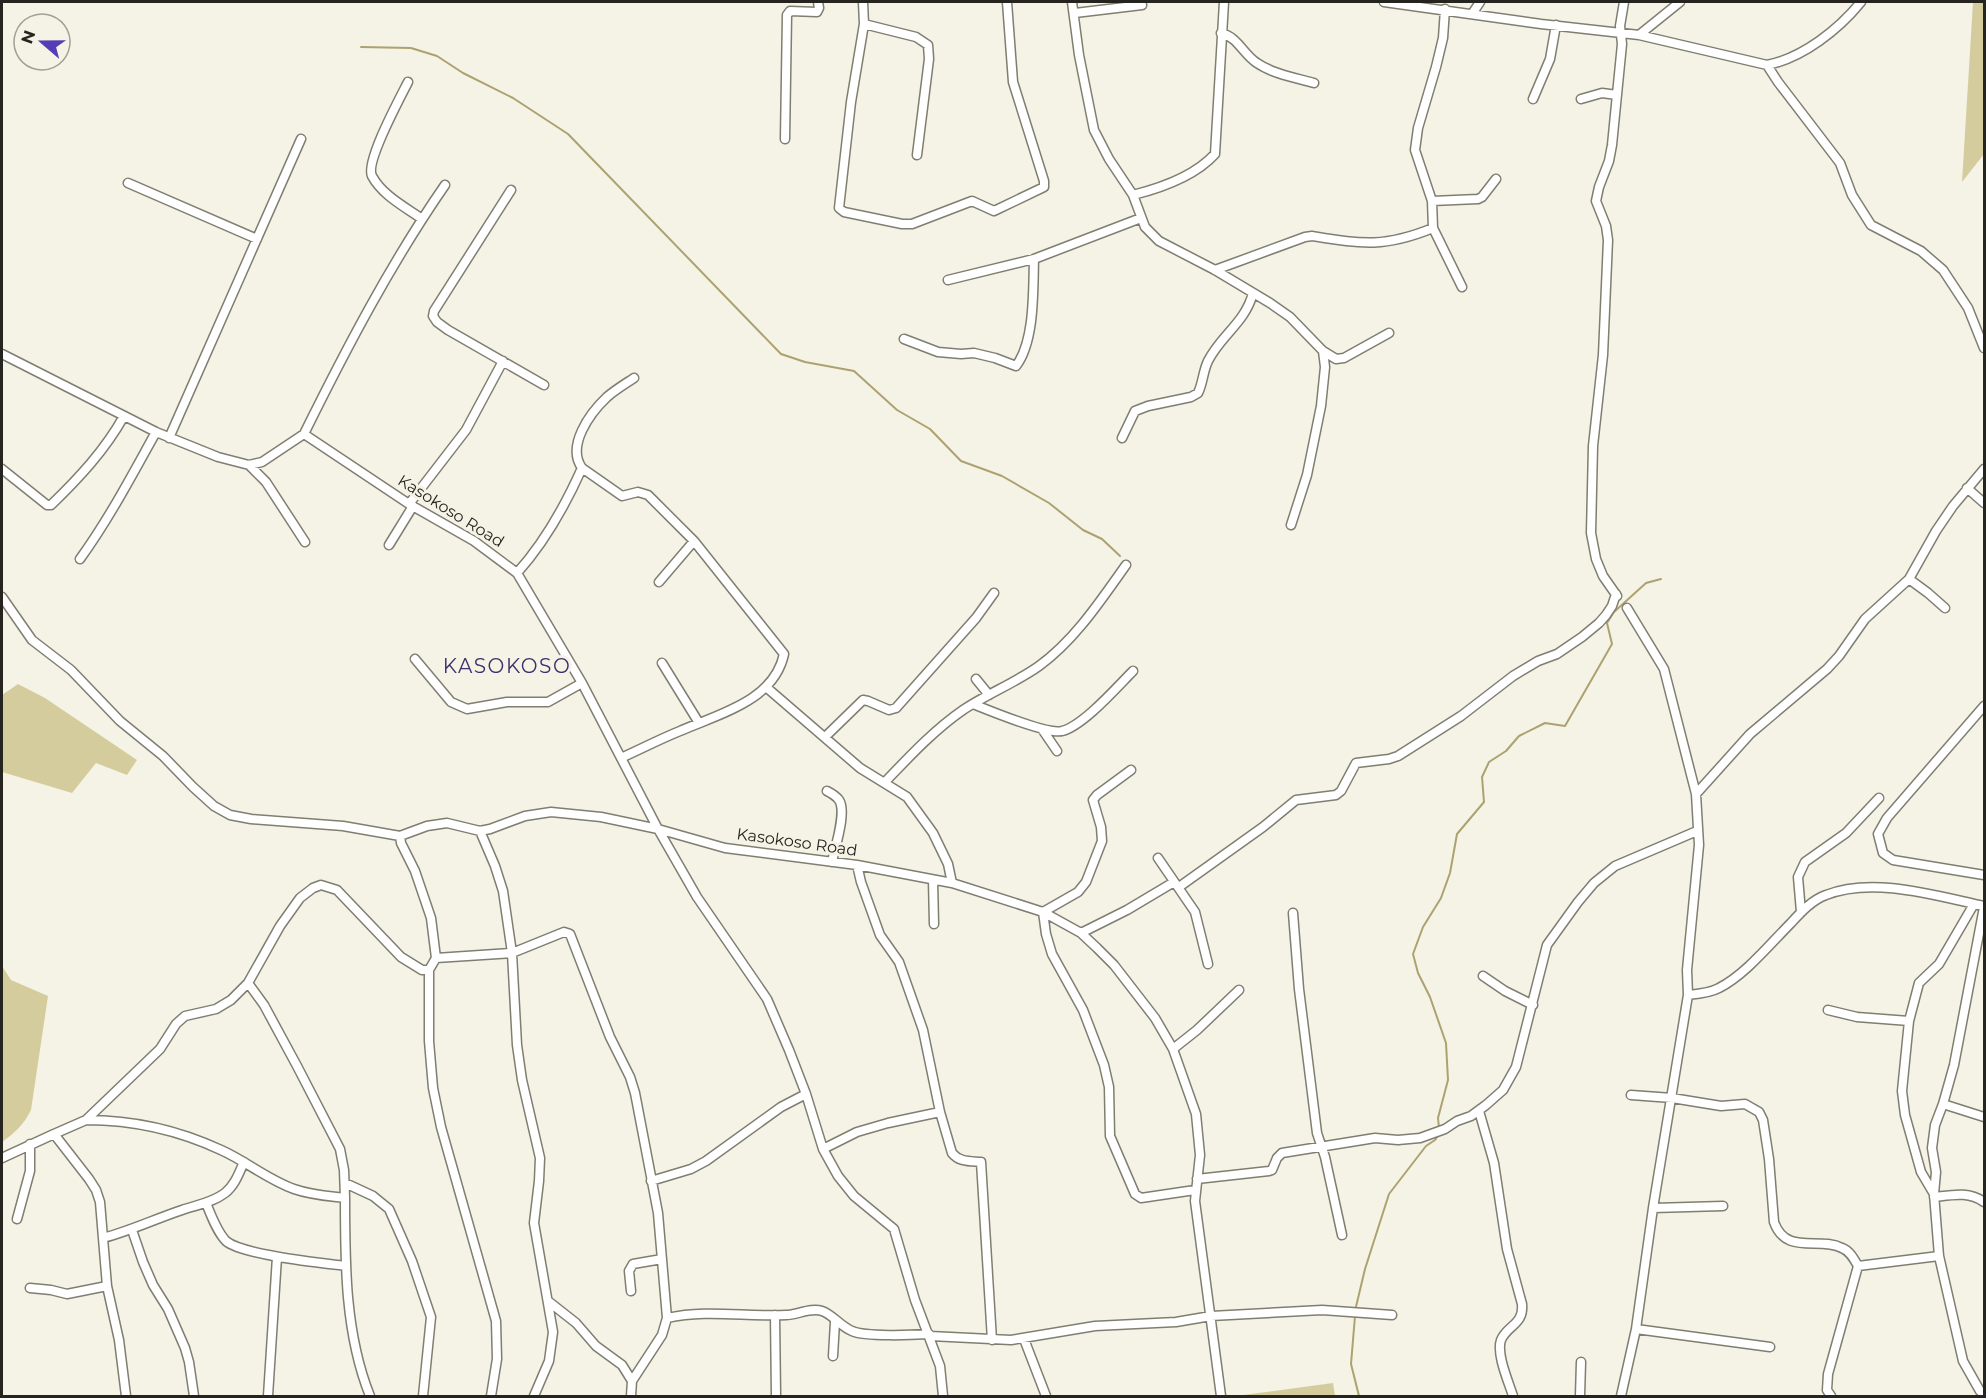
<svg xmlns="http://www.w3.org/2000/svg" width="1986" height="1398" font-family="Montserrat,sans-serif">
<rect width="100%" height="100%" fill="#f5f3e5"/>
<!-- green -->
<path fill="#d5cc9e" d="M 1973,2 L 1984,2 L 1984,154 L 1962,182 Z
M 18,684 L 45,698 L 137,760 L 127,775 L 96,763 L 72,793 L 2,772 L 2,695 Z
M 2,966 L 11,980 L 48,996 L 31,1110 C 24,1124 15,1133 2,1142 Z
M 1333,1383 L 1335,1396 L 1243,1396 L 1243,1395 Z"/>
<g fill="none" stroke-linecap="round" stroke-linejoin="round">
<!-- stream -->
<path stroke="#aca271" stroke-width="2" d="M 361,47 L 411,48 L 437,56 L 463,73 L 513,98 L 568,134 L 781,354 L 805,362 L 854,371 L 897,410 L 930,429 L 961,461 L 1002,476 L 1049,503 L 1083,530 L 1102,539 L 1120,556
M 1439,1128 L 1438,1118 L 1448,1080 L 1446,1043 L 1430,997 L 1418,973 L 1413,954 L 1423,927 L 1441,898 L 1450,873 L 1457,834 L 1484,802 L 1482,777 L 1489,762 L 1506,751 L 1519,736 L 1545,723 L 1565,726 L 1612,644 L 1607,623 L 1614,612 L 1646,583 L 1661,579
M 1355,1311 L 1365,1269 L 1389,1194 L 1426,1146 L 1435,1140 L 1439,1134
M 1355,1316 L 1351,1364 L 1359,1396"/>
<defs>
<path id="street" d="M 863,2 L 864,24 L 851,102 L 839,208 L 844,212 L 902,224 L 912,224 L 972,201 L 994,211 L 1044,187 L 1044,181 L 1013,82 L 1007,2
M 1072,2 L 1079,55 L 1094,130 L 1109,159 L 1133,195 L 1145,227 L 1159,241 L 1215,270 L 1270,303 L 1290,317 L 1323,351 L 1336,359 L 1344,358 L 1389,333
M 1384,2 L 1541,24 L 1639,35 L 1680,2
M 1445,9 L 1443,38 L 1436,67 L 1418,128 L 1415,150 L 1432,201 L 1433,228 L 1462,287
M 1075,13 L 1142,5
M 1472,14 L 1480,2
M 864,24 L 916,37 L 928,45 L 929,59 L 917,155
M 1221,33 C 1238,37 1243,54 1257,63 C 1273,74 1296,78 1314,83
M 1639,35 L 1767,65 C 1803,58 1839,29 1861,2
M 1767,65 L 1778,82 L 1840,163 L 1852,195 L 1871,225 L 1921,251 L 1943,270 L 1968,308 L 1984,348
M 408,82 C 400,98 365,162 372,176 C 382,195 405,207 422,219
M 1533,99 L 1550,59 L 1556,25
M 1581,99 L 1602,93 L 1617,95
M 785,139 L 787,15 L 790,11 L 817,12 L 819,8 L 818,2
M 128,183 L 257,239
M 511,190 L 434,311 L 433,316 L 437,322 L 448,330 L 544,385
M 1133,195 C 1161,188 1195,176 1215,154 L 1224,2
M 1432,201 L 1478,199 L 1482,197 L 1496,179
M 1215,270 L 1305,237 L 1312,236 C 1362,244 1384,248 1433,228
M 948,280 L 1034,259 L 1141,218
M 904,339 L 938,352 L 961,354 L 974,353 L 995,358 L 1016,366 C 1035,341 1033,290 1034,259
M 2,354 L 156,432 L 218,457 L 249,465 L 262,462 L 304,434 L 409,504 L 474,541 L 517,573 L 582,683 L 658,829 L 725,848 L 857,865 L 952,883 L 1043,912 L 1081,933 L 1097,948 L 1114,965 L 1155,1018 L 1173,1049 L 1196,1114 L 1200,1155 L 1195,1201 L 1221,1396
M 304,434 C 346,349 391,263 445,185
M 169,438 L 301,139
M 1122,438 L 1135,411 L 1148,406 L 1191,397 L 1198,393 C 1203,383 1203,371 1208,361 C 1221,335 1245,323 1253,293
M 249,465 L 266,482 L 305,542
M 582,468 L 622,496 L 638,492 L 648,495 L 694,541 L 784,654 C 774,701 719,714 680,731 C 660,739 641,749 621,758
M 2,469 L 47,505 L 51,505 C 79,478 105,450 124,416
M 1967,488 L 1984,503
M 409,504 L 466,430 L 503,361
M 1291,525 L 1307,475 L 1321,406 L 1325,367 L 1323,351
M 389,545 L 413,506
M 80,559 C 109,519 132,475 156,432
M 517,573 C 545,542 565,506 582,468 C 566,446 590,413 607,397 C 615,390 625,384 634,378
M 1909,579 L 1928,593 L 1945,608
M 659,582 L 694,541
M 1617,596 L 1603,576 L 1596,559 L 1591,533 L 1593,446 L 1603,355 L 1608,240 L 1606,226 L 1596,201 L 1599,187 L 1609,161 L 1612,145 L 1622,44 L 1620,26 L 1624,2
M 2,597 L 32,640 L 71,670 L 120,721 L 163,756 L 193,787 L 214,806 L 230,815 L 251,819 L 343,826 L 400,836 L 427,826 L 447,823 L 480,831 L 490,829 L 525,816 L 551,812 L 601,817 L 658,829 L 697,897 L 767,999 L 789,1050 L 806,1094 L 823,1149 L 838,1176 L 854,1196 L 894,1229 L 915,1300 L 940,1366 L 943,1396
M 1627,608 L 1664,669 L 1696,794 L 1699,845 L 1687,970 L 1688,995 C 1698,994 1710,993 1719,988 C 1745,975 1770,944 1791,923 C 1801,912 1812,900 1826,895 C 1873,876 1937,896 1984,906
M 415,659 L 451,702 L 467,709 L 507,702 L 548,702 L 582,683
M 662,663 L 699,723
M 976,679 L 989,695
M 766,687 L 860,768 L 907,797 L 933,833 L 948,864 L 952,883
M 973,704 C 988,710 1048,735 1062,731 C 1083,726 1117,687 1133,671
M 1984,706 L 1887,818 L 1878,834 L 1883,853 L 1893,860 L 1984,875
M 1042,729 L 1057,751
M 825,737 L 863,700 L 868,701 L 889,710 L 896,708 L 976,618 L 994,593
M 1131,770 L 1097,795 L 1093,800 L 1101,827 L 1102,841 L 1086,882 L 1078,892 L 1043,912 L 1046,934 L 1052,954 L 1083,1010 L 1104,1065 L 1109,1087 L 1110,1136 L 1135,1194 L 1141,1198 L 1195,1190
M 885,782 C 909,757 934,730 963,710 C 987,694 1015,683 1039,666 C 1075,640 1101,600 1126,565
M 827,791 C 831,793 836,796 839,800 C 847,812 835,847 832,862
M 1696,794 L 1750,734 L 1827,669 L 1839,656 L 1865,619 L 1909,579 L 1936,531 L 1953,506 L 1984,469
M 480,831 L 495,866 L 503,891 L 512,953 L 517,1045 L 522,1080 L 540,1158 L 539,1181 L 534,1223 L 553,1332 L 549,1361 L 534,1396
M 400,836 L 401,843 L 415,871 L 431,918 L 436,958 L 429,970 L 429,1041 L 433,1088 L 441,1127 L 496,1321 L 497,1359 L 491,1396
M 1158,858 L 1195,912 L 1208,964
M 857,865 L 861,882 L 880,935 L 899,962 L 923,1030 L 940,1112
M 933,880 L 934,924
M 1179,887 L 1263,827 L 1296,800 L 1336,795 L 1341,791 L 1356,763 L 1389,759 L 1398,756 L 1461,716 L 1513,676 L 1538,661 L 1557,654 L 1582,637 L 1599,623 L 1606,615 L 1612,606 L 1616,594
M 1984,907 L 1954,1065 L 1943,1104 L 1984,1117
M 1801,912 L 1798,877 L 1805,862 L 1846,833 L 1879,798
M 1293,913 L 1299,989 L 1317,1133 L 1325,1157 L 1342,1235
M 1081,933 L 1127,910 L 1174,882
M 436,958 L 512,953 L 564,932 L 570,934 L 610,1037 L 630,1077 L 635,1093 L 658,1213 L 667,1318
M 1483,976 L 1505,991 L 1533,1005
M 248,983 L 264,1005 L 297,1066 L 340,1149 L 344,1170 L 345,1198
M 1828,1010 L 1857,1017 L 1909,1021
M 1173,1049 L 1197,1030 L 1239,990
M 1631,1095 L 1672,1098 L 1721,1106 L 1745,1104 L 1759,1112 L 1763,1120 L 1769,1159 L 1774,1222 C 1786,1256 1819,1236 1842,1248 C 1850,1251 1854,1259 1858,1266 L 1939,1256
M 1943,1104 L 1935,1125 L 1932,1148 L 1936,1172 L 1934,1194 L 1939,1256 L 1963,1361 L 1980,1391 L 1984,1395
M 1479,1111 L 1494,1163 L 1507,1249 L 1522,1304 C 1524,1325 1507,1325 1501,1340 C 1496,1354 1509,1383 1513,1396
M 86,1120 C 133,1120 178,1130 221,1150 C 246,1161 268,1180 294,1189 C 311,1195 328,1196 345,1198 C 345,1264 345,1334 370,1396
M 54,1134 L 86,1120 L 160,1049 L 176,1024 L 185,1016 L 216,1009 L 231,1000 L 248,983 L 280,926 L 300,898 L 313,888 L 321,885 L 337,890 L 401,957 L 422,970 L 429,970
M 823,1149 L 857,1132 L 888,1123 L 940,1112 L 952,1153 C 959,1162 970,1161 981,1162 L 992,1340
M 2,1158 L 54,1134 L 89,1179 L 96,1190 L 100,1202 L 107,1286 L 119,1340 L 126,1396
M 1197,1179 L 1269,1171 L 1272,1170 L 1277,1158 L 1282,1153 L 1375,1138 L 1398,1140 L 1420,1138 L 1445,1129 L 1457,1121 L 1471,1116 L 1486,1105 L 1503,1090 L 1516,1067 L 1547,945 L 1578,902 L 1594,883 L 1615,866 L 1697,831
M 651,1181 L 691,1169 L 706,1161 L 781,1107 L 806,1094
M 345,1183 L 373,1196 L 389,1209 L 412,1261 L 431,1317 L 423,1396
M 1934,1194 L 1921,1172 L 1905,1115 L 1902,1091 L 1909,1021 L 1919,983 L 1939,964 L 1974,904
M 1934,1197 C 1952,1195 1969,1191 1984,1202
M 206,1203 C 211,1215 217,1232 226,1241 C 242,1255 322,1263 346,1266
M 1653,1208 L 1723,1206
M 17,1219 L 30,1171 L 30,1144
M 132,1230 L 143,1262 L 153,1285 L 168,1309 L 185,1348 L 189,1362 L 194,1396
M 103,1238 C 130,1231 155,1219 182,1210 C 196,1205 212,1203 225,1193 C 235,1185 239,1173 244,1162
M 30,1288 L 51,1290 L 67,1294 L 107,1286
M 631,1291 L 629,1271 L 633,1264 L 662,1259
M 548,1301 L 576,1323 L 596,1346 L 622,1365 L 632,1381 L 631,1396
M 775,1315 L 776,1396
M 1636,1329 L 1770,1347
M 930,1336 L 1011,1340 L 1095,1326 L 1176,1322 L 1211,1316 L 1322,1310 L 1392,1315
M 1024,1339 L 1046,1396
M 833,1356 L 835,1322
M 632,1381 L 662,1335 L 667,1318 C 707,1309 745,1317 786,1315 C 797,1315 811,1307 822,1311 C 832,1314 840,1326 852,1331 C 865,1337 913,1335 929,1334
M 268,1396 L 277,1257
M 1580,1396 L 1581,1362
M 1621,1396 L 1636,1329 L 1653,1208 L 1688,995
M 1831,1396 L 1827,1390 L 1828,1374 L 1858,1266"/>
</defs>
<!-- street casing -->
<use href="#street" stroke="#807d71" stroke-width="11"/>
<!-- street -->
<use href="#street" stroke="#fff" stroke-width="8"/>
</g>
<g text-anchor="middle" dominant-baseline="central" stroke-width="6" stroke-linejoin="round" paint-order="stroke">
<!-- street labels -->
<g font-size="16" fill="#25241f" stroke="#f5f3e5">
<text transform="translate(451 511) rotate(32)">Kasokoso Road</text>
<text transform="translate(797 842) rotate(8)">Kasokoso Road</text>
</g>
<!-- quarter labels -->
<g font-size="20" letter-spacing="1.5" fill="#3a326d" stroke="#f5f3e5">
<text x="507" y="666">KASOKOSO</text>
</g>
</g>
<!-- border -->
<rect width="1986" height="1398" fill="none" stroke="#25241f" stroke-width="6"/>
<!-- north arrow -->
<g transform="translate(42 42) rotate(290)"><circle r="28" fill="#f5f3e5" stroke="#a2a096" stroke-width="1.5"/>
<path d="M0-4.5L10 22L0 15L-10 22Z" fill="#563db5"/>
<text y="-9" font-size="16" font-weight="bold" text-anchor="middle" fill="#25241f">N</text>
</g>
</svg>
